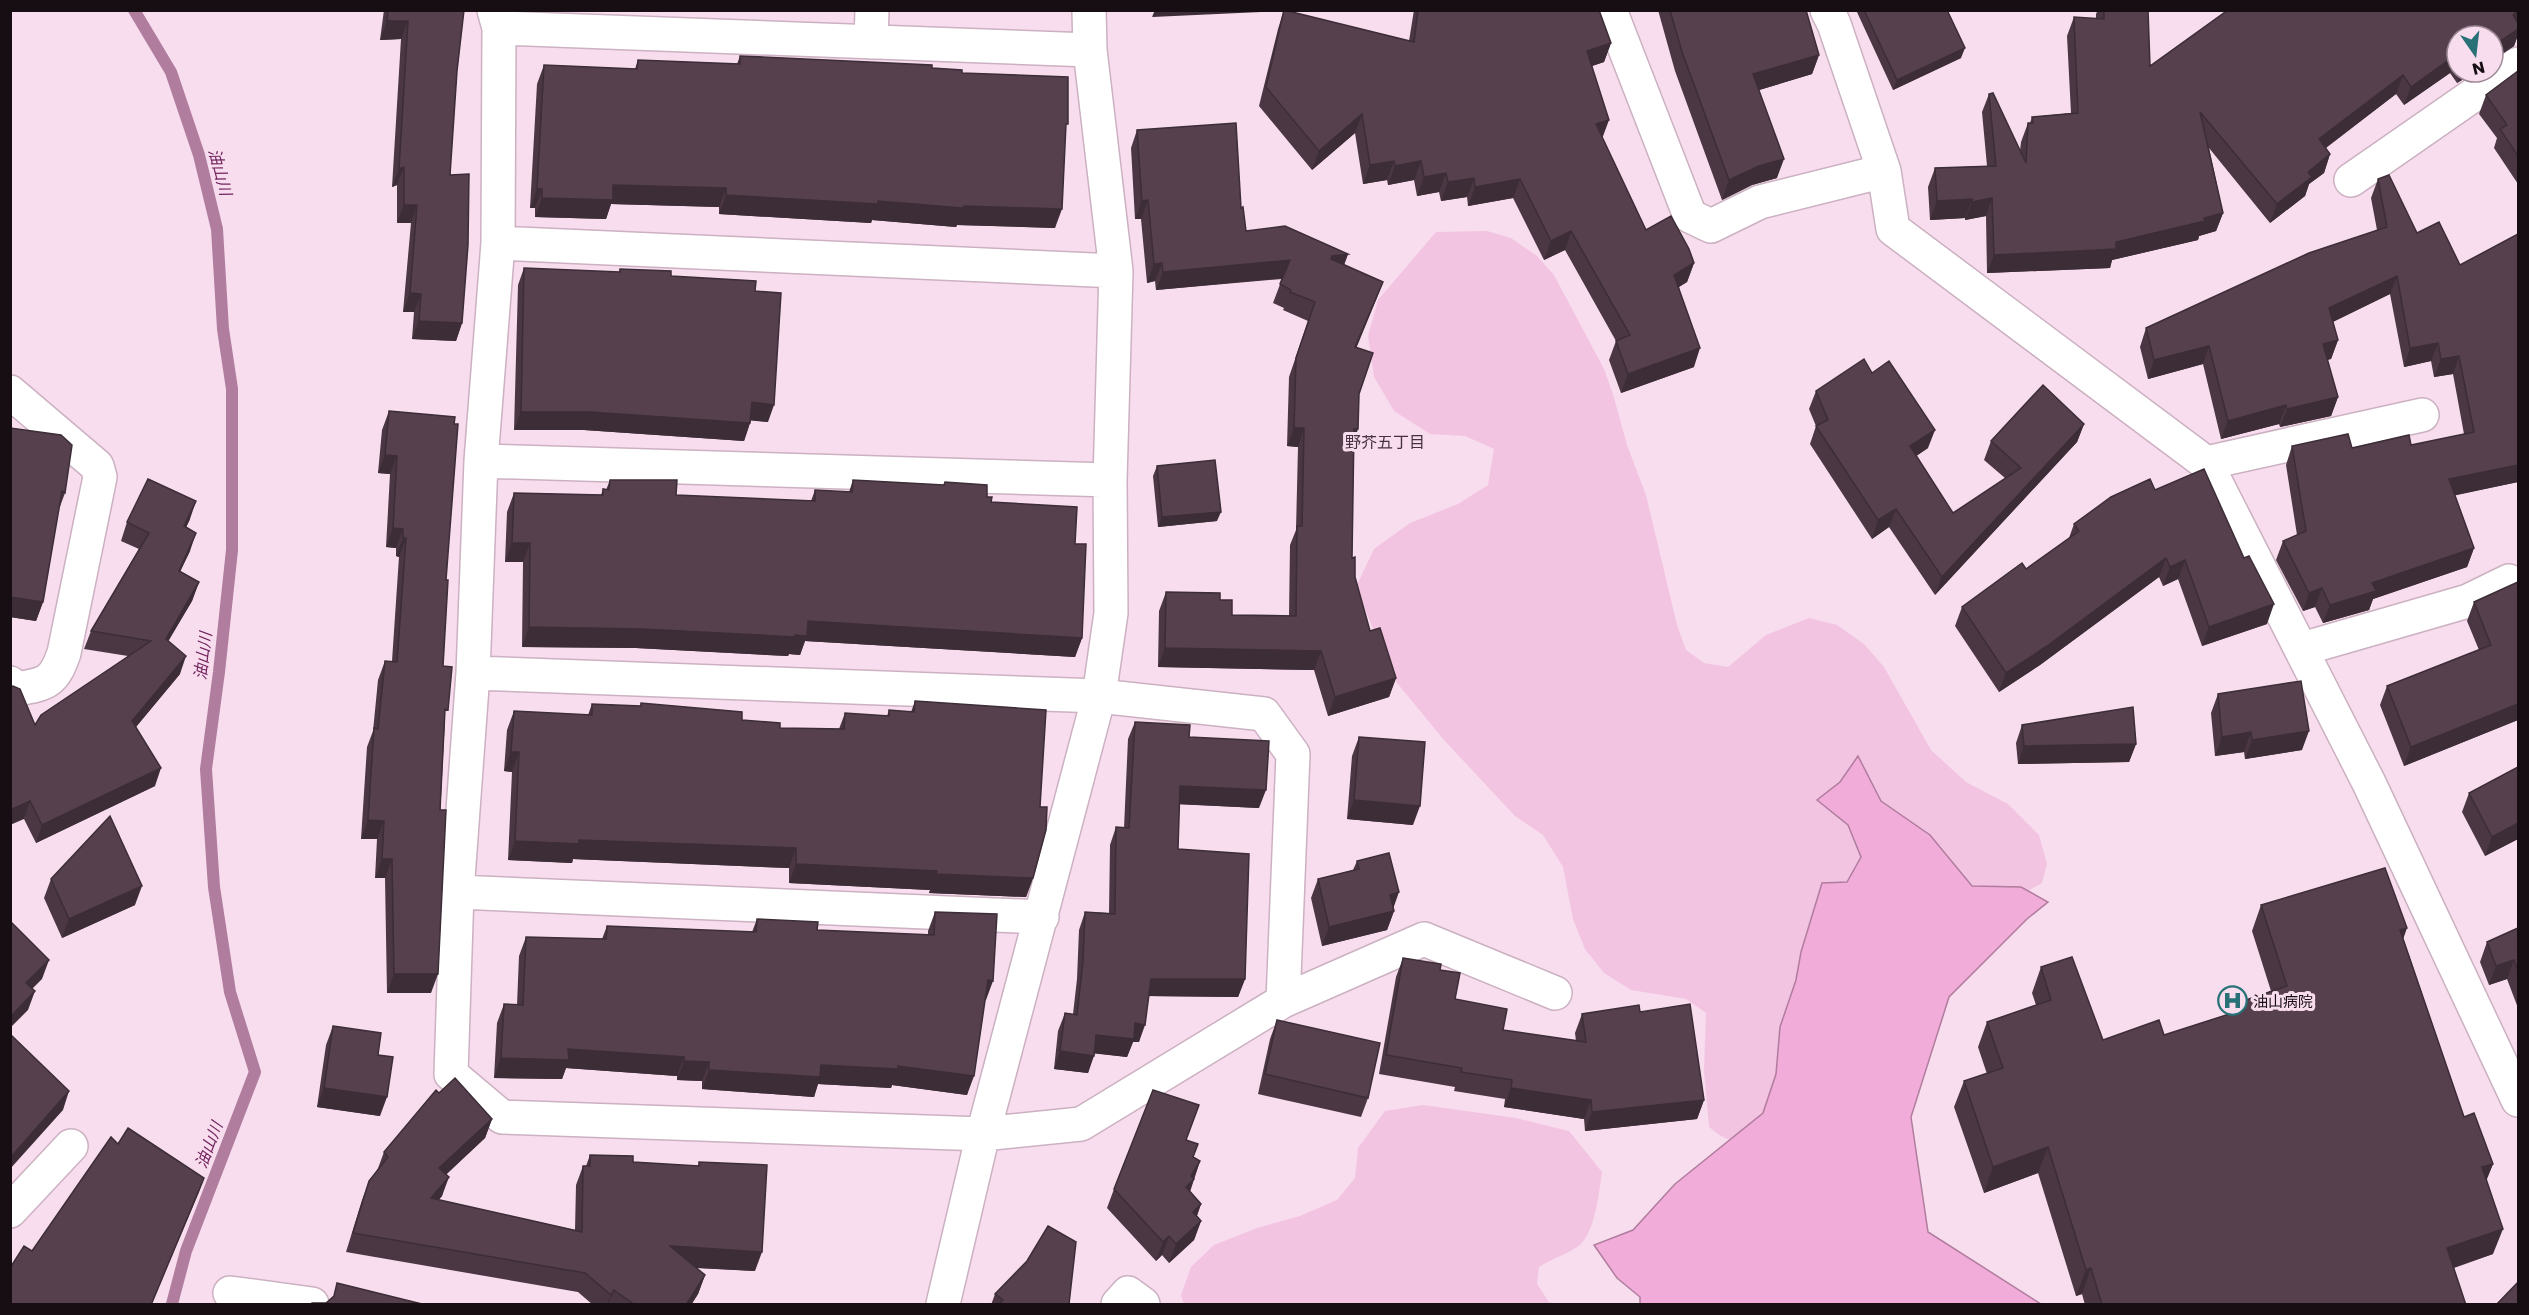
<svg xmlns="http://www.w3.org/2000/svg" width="2529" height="1315" font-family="Poppins,'Noto Sans JP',sans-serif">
<rect width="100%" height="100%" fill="#f8ddee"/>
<!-- green -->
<path fill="#f2c4e1" d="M 1487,231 L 1511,238 L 1537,256 L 1554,275 L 1604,369 L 1613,394 L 1627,445 L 1646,495 L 1677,625 L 1686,650 L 1704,663 L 1728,667 L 1766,635 L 1809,618 L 1837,625 L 1864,644 L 1884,667 L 1931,750 L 1966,782 L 2008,804 L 2039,835 L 2047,864 L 2042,883 L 1990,912 L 1875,870 L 1803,1047 L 1749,1149 L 1719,1135 L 1709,1127 L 1704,1071 L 1706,1013 L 1686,999 L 1631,990 L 1604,973 L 1585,949 L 1573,919 L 1563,867 L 1543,835 L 1515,816 L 1444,740 L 1393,678 L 1356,587 L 1374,549 L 1410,523 L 1458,504 L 1488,485 L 1494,449 L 1465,436 L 1430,434 L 1394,411 L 1374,377 L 1368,336 L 1378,300 L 1436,232 Z
M 1423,1105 L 1516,1118 L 1569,1131 L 1602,1172 C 1599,1192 1595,1236 1577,1247 C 1565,1255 1551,1259 1539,1267 L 1537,1284 L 1549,1302 L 1557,1304 L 1184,1304 L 1181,1295 L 1191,1267 L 1214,1245 L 1257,1228 L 1300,1216 L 1337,1200 L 1355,1178 L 1358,1148 L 1385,1111 Z"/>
<!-- water -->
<path fill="#f1acd9" stroke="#b07d9e" stroke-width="1.5" d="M 1858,756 L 1881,801 L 1930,835 L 1972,886 L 2021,887 L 2048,902 L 2027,919 L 1949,997 L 1911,1117 L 1928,1232 L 2041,1304 L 1640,1304 L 1640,1297 L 1617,1278 L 1594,1245 L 1633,1230 L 1675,1184 L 1763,1113 L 1776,1074 L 1780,1027 L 1796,980 L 1801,952 L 1822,883 L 1847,882 L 1861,857 L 1848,825 L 1817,800 L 1840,782 Z"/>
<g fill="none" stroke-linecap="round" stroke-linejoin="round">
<!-- stream -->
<path stroke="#b07d9e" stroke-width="12" d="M 134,10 L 171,72 L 199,155 L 217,229 L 223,329 L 232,389 L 232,550 L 219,672 L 206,769 L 214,887 L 230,992 L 255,1072 L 186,1251 L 172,1304"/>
<defs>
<path id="minor" d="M 494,10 L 499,28 L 498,243 L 481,461 L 473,673 L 457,892 L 451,1074 L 502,1117 L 983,1134 L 1081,1124 L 1283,1001 L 1424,939 L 1555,993
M 1610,10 L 1690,216 L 1711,226 L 1760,202 L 1884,171
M 1827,10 L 1834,24 L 1884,171 L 1893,229 L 2206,463 L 2369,783 L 2518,1100
M 499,28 L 1090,50
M 871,42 L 872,10
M 2351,180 L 2518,64
M 498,243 L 1116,271
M 10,392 L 97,466 L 100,477 L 64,653 C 54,682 47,684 17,689 L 10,683
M 481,461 L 1110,480
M 2206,463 L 2422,415
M 2302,649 L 2468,601 L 2509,581
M 473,673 L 1099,696 L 1264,714 L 1293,754 L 1283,1001
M 457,892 L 1042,917
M 10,1211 L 71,1146
M 230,1293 L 312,1304
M 943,1304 L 983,1134 L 1099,696 L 1111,613 L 1110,480 L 1116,271 L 1090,50 L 1089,10
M 1118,1304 L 1128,1293 L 1143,1304"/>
</defs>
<!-- minor casing -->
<use href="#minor" stroke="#cbb1c1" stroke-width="36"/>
<!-- minor -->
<use href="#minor" stroke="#fff" stroke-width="33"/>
</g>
<!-- wall -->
<path fill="#4a3743" d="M 384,10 L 464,10 L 457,71 L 450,175 L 462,323 L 456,341 L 412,339 L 414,312 L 403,312 L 411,223 L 397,223 L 397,185 L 392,187 L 401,39 L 380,40 Z
M 1284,10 L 1409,41 L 1414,10 L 1599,10 L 1611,43 L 1604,62 L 1592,66 L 1602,138 L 1646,230 L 1694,263 L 1687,282 L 1679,287 L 1694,367 L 1621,393 L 1609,360 L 1616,341 L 1565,250 L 1544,260 L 1513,198 L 1468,206 L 1467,197 L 1441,201 L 1439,192 L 1417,196 L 1414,180 L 1388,185 L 1387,180 L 1363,184 L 1355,133 L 1312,170 L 1259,106 L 1278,29 Z
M 1658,10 L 1806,10 L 1819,55 L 1812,74 L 1759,90 L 1777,178 L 1752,185 L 1722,200 L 1675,71 Z
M 1856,10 L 1947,10 L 1961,58 L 1893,90 Z
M 2098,10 L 2148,10 L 2150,66 L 2228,10 L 2518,10 L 2518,35 L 2514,46 L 2493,60 L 2493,36 L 2457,36 L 2457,72 L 2475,72 L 2457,83 L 2450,73 L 2404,105 L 2396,94 L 2326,148 L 2330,154 L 2324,173 L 2309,184 L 2305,196 L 2270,223 L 2209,148 L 2223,213 L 2216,231 L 2199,236 L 2198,240 L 2112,260 L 2110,268 L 1987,273 L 1986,216 L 1965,220 L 1965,218 L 1930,220 L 1928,187 L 1935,168 L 1987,166 L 1982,112 L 1989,94 L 1993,93 L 2020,151 L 2021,142 L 2028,123 L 2030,123 L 2032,117 L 2071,113 L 2067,36 L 2074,17 L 2096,19 L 2096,14 Z
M 740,56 L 932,68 L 962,73 L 1065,131 L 1055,228 L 957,225 L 956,227 L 872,220 L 871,223 L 719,214 L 719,207 L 611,204 L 606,219 L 535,217 L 535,208 L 530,208 L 537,84 L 544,65 L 635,69 L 638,60 L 737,64 Z
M 2518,71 L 2518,184 L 2494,148 L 2497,138 L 2479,114 L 2486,95 Z
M 1137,130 L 1241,208 L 1246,231 L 1348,254 L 1344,265 L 1383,282 L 1356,347 L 1359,394 L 1354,441 L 1352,558 L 1355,577 L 1370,631 L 1396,678 L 1389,697 L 1328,716 L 1314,670 L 1158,667 L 1159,611 L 1166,592 L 1220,600 L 1232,615 L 1289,616 L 1290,545 L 1296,530 L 1298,447 L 1287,446 L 1289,377 L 1308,321 L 1283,310 L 1284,308 L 1273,303 L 1282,279 L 1156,290 L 1155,281 L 1147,283 L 1141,219 L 1135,219 L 1131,148 Z
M 2378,179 L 2417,233 L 2460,265 L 2518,234 L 2518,482 L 2455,495 L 2474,548 L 2467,567 L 2373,599 L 2369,610 L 2323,623 L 2315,607 L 2303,611 L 2276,560 L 2283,541 L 2297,535 L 2286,465 L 2292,446 L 2352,448 L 2411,445 L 2464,434 L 2453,374 L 2434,377 L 2431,361 L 2404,367 L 2390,294 L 2333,322 L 2338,340 L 2331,359 L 2327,360 L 2338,397 L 2331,416 L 2280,427 L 2279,424 L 2221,439 L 2203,364 L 2148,379 L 2140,347 L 2146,328 L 2377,230 L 2371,198 Z
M 524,268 L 619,272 L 620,269 L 671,276 L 755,291 L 768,422 L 751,420 L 744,441 L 584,430 L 514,430 L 518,285 Z
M 1872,373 L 1928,448 L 1916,456 L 1953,513 L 2005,478 L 1984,460 L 1991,441 L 2084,424 L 2077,442 L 1935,595 L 1889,527 L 1872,539 L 1810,444 L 1816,426 L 1809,409 L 1816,391 Z
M 389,411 L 446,580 L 443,666 L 445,719 L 431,993 L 387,993 L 385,878 L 375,878 L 377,839 L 361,839 L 367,747 L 373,731 L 378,680 L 385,661 L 392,661 L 399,557 L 396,556 L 396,548 L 386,547 L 390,474 L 378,473 L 382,430 Z
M 10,428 L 65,493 L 58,512 L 43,602 L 36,621 L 10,617 Z
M 1157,466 L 1217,521 L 1158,527 L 1153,476 Z
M 610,480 L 676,495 L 811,501 L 815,490 L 849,492 L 853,480 L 944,485 L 945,482 L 987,497 L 991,502 L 1075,544 L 1082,638 L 1075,657 L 805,641 L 800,655 L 789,654 L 788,656 L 636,648 L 522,647 L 523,562 L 505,562 L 507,512 L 514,493 L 601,495 L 603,489 L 606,490 Z
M 2155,490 L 2267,624 L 2202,646 L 2178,579 L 2163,586 L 2159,577 L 2040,665 L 1999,692 L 1955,626 L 1962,607 L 2026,569 L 2069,538 L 2074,524 Z
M 190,519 L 186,527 L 190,551 L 180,571 L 199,582 L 192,601 L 168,641 L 180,674 L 136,727 L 155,786 L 36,843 L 24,819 L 35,725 L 128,656 L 84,649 L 91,631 L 139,549 L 121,541 L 127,522 Z
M 2518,582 L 2518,720 L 2404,766 L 2380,705 L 2387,686 L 2479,650 L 2467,621 L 2474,602 Z
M 2218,694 L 2302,750 L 2245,759 L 2244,752 L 2215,756 L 2211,713 Z
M 915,701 L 1033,878 L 1026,897 L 929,893 L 930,890 L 789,883 L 789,868 L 573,859 L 572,863 L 508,860 L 512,772 L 504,771 L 507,730 L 514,711 L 588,715 L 592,704 L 640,706 L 641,703 L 742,720 L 780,728 L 839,729 L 845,713 L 887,716 L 889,710 L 911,712 Z
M 1135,722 L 1189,737 L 1259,808 L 1179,804 L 1178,849 L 1245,979 L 1238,997 L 1149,996 L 1139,1042 L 1133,1042 L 1127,1057 L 1094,1053 L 1088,1073 L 1054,1069 L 1058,1031 L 1065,1013 L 1073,1014 L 1077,979 L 1079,930 L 1085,912 L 1109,913 L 1110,845 L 1116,827 L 1124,828 L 1128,739 Z
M 2022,725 L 2136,744 L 2129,762 L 2018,764 L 2016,743 Z
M 1359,737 L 1413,825 L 1347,819 L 1352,756 Z
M 2518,767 L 2518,839 L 2485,856 L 2462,812 L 2469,793 Z
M 1357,861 L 1393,908 L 1394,911 L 1387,930 L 1322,946 L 1311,898 L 1318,879 L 1353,870 Z
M 51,879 L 135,905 L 62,938 L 44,898 Z
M 2261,905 L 2403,938 L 2464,1117 L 2493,1164 L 2486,1180 L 2493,1254 L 2454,1268 L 2466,1305 L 2085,1305 L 2082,1294 L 2076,1296 L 2038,1173 L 1984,1193 L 1954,1107 L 1964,1081 L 1987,1074 L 1978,1047 L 1987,1022 L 2036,1005 L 2032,993 L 2041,967 L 2103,1040 L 2164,1035 L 2239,1011 L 2243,1001 L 2271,991 L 2252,931 Z
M 935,912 L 986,1000 L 985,1000 L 967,1095 L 892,1085 L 891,1088 L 818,1084 L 814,1097 L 702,1089 L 702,1081 L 677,1080 L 677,1076 L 566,1068 L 562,1079 L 494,1078 L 497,1023 L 504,1004 L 517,1005 L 519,956 L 526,937 L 602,939 L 607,926 L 752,932 L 757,919 L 817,930 L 928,935 L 928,931 Z
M 2518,928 L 2518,1008 L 2507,979 L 2489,985 L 2480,962 L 2487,942 Z
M 1403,958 L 1440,970 L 1455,999 L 1503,1030 L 1576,1041 L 1575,1033 L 1582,1014 L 1640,1012 L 1704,1100 L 1697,1119 L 1585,1131 L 1584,1119 L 1504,1107 L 1505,1099 L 1454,1091 L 1455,1087 L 1379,1074 L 1396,977 Z
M 1277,1020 L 1368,1098 L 1361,1117 L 1258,1094 L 1270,1039 Z
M 333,1026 L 378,1055 L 380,1116 L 317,1107 L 326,1045 Z
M 439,1093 L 492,1119 L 485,1138 L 446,1174 L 442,1196 L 438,1200 L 575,1230 L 576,1185 L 583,1166 L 586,1166 L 590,1155 L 633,1162 L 698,1166 L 699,1162 L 755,1271 L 696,1268 L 705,1275 L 698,1294 L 691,1305 L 593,1305 L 578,1292 L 346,1252 L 362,1200 L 369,1181 L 377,1171 L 384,1152 Z
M 1186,1140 L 1193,1157 L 1200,1161 L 1190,1192 L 1201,1204 L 1197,1216 L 1201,1221 L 1194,1240 L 1169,1263 L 1162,1255 L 1156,1261 L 1107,1208 L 1114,1189 Z
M 995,1294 L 1069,1305 L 991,1305 Z"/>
<!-- shaded-wall -->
<path fill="#3c2d37" d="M 1155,10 L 1280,10 L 1280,11 L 1152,17 Z
M 2518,11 L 2518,24 L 2513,15 Z
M 387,21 L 408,21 L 401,39 L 380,40 Z
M 2518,29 L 2518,35 L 2514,46 L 2493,60 L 2493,46 Z
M 1611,43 L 1604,62 L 1580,70 L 1587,51 Z
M 1965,48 L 1961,58 L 1893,90 L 1897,80 Z
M 2457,54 L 2450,73 L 2404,105 L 2411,87 Z
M 1819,55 L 1812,74 L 1746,94 L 1753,74 Z
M 2462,72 L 2475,72 L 2457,83 Z
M 2403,75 L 2396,94 L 2312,158 L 2319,139 Z
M 1362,114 L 1355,133 L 1312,170 L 1319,151 Z
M 1609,120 L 1602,139 L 1596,124 Z
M 2330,154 L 2324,173 L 2309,184 L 2305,196 L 2270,223 L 2277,204 L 2308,172 Z
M 1784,159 L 1777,178 L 1752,185 L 1722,200 L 1729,180 L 1759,166 Z
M 1394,161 L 1387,180 L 1363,184 L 1370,165 Z
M 1421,161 L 1414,180 L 1388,185 L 1395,166 Z
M 404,167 L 397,185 L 392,187 L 399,169 Z
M 1446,173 L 1439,192 L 1417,196 L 1424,177 Z
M 1474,178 L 1467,197 L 1441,201 L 1448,182 Z
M 1520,179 L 1513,198 L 1468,206 L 1475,187 Z
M 613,185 L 726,188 L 719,207 L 611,204 L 606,219 L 535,217 L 542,198 Z
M 537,189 L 542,189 L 535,208 L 530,208 Z
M 726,195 L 878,201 L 964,206 L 1062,209 L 1055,228 L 957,225 L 956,227 L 872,220 L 871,223 L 719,214 Z
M 1992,198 L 1986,216 L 1965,220 L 1972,202 Z
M 1972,199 L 1965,218 L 1930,220 L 1937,201 Z
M 1148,200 L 1141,219 L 1135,219 L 1142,201 Z
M 404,205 L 417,205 L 411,223 L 397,223 Z
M 2223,213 L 2216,231 L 2199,236 L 2198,240 L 2112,260 L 2110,268 L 1987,273 L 1994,255 L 2116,242 Z
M 1571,231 L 1565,250 L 1544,260 L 1551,241 Z
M 1348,254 L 1341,273 L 1326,274 L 1332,256 Z
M 1290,260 L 1283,278 L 1156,290 L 1163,272 Z
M 1162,263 L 1155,281 L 1147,283 L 1154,264 Z
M 1694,263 L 1687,282 L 1667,294 L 1674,275 Z
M 2397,276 L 2390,294 L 2322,327 L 2329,308 Z
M 1383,282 L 1376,300 L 1349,366 L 1355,347 Z
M 410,293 L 421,294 L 414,312 L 403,312 Z
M 419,321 L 462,323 L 456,341 L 412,339 Z
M 2338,340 L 2331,359 L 2316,362 L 2323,344 Z
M 2438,343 L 2431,361 L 2404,367 L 2410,348 Z
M 2209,346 L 2203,364 L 2148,379 L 2154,360 Z
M 1700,348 L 1694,367 L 1621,393 L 1628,374 Z
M 2459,356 L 2453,374 L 2434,377 L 2441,359 Z
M 2338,397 L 2331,416 L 2280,427 L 2287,409 Z
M 752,402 L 774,405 L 768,422 L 746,420 Z
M 2286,405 L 2279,424 L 2221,439 L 2228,421 Z
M 521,412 L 590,412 L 750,423 L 744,441 L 584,430 L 514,430 Z
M 2084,424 L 2077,442 L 1935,595 L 1942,577 Z
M 1294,428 L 1304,428 L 1298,447 L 1287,446 Z
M 1354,429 L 1358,429 L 1352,448 Z
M 1935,430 L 1928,448 L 1903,465 L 1910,446 Z
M 385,455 L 397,456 L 390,474 L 378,473 Z
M 2518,465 L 2518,482 L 2443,498 L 2449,479 Z
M 196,501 L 190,519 L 178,545 L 184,526 Z
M 1896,509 L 1889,527 L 1872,539 L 1878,520 Z
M 1221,512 L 1217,521 L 1158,527 L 1162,517 Z
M 393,528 L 403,529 L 396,548 L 386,547 Z
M 196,533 L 190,551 L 172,589 L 179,571 Z
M 403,538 L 406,538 L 399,557 L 396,556 Z
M 512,543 L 530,543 L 523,562 L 505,562 Z
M 2474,548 L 2467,567 L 2373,599 L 2369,610 L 2323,623 L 2330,605 L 2372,583 Z
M 2166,558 L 2159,577 L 2040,665 L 1999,692 L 2006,673 Z
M 2185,560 L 2178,579 L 2163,586 L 2170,567 Z
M 199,582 L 192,601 L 159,657 L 166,639 Z
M 2322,588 L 2315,607 L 2303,611 L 2309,593 Z
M 10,597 L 43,602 L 36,621 L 10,617 Z
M 2274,604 L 2267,624 L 2202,646 L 2209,627 Z
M 808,621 L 1082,638 L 1075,657 L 805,641 L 800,655 L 789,654 L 788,656 L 636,648 L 522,647 L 529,627 L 643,629 L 795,635 Z
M 1165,648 L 1321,651 L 1314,670 L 1158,667 Z
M 186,656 L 180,674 L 125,740 L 132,721 Z
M 1396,678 L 1389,697 L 1328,716 L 1335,697 Z
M 2518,704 L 2518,720 L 2404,766 L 2411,747 Z
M 2309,731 L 2302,750 L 2245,759 L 2252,740 Z
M 2251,732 L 2244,752 L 2215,756 L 2222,737 Z
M 2136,744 L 2129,762 L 2018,764 L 2024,746 Z
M 511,752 L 519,752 L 512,772 L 504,771 Z
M 161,768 L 155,786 L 36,843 L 42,825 Z
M 1180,786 L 1266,790 L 1259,808 L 1174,804 Z
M 1354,800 L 1420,806 L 1413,825 L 1347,819 Z
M 30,801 L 24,819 L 10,825 L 10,810 Z
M 368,820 L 384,821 L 377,839 L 361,839 Z
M 2518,823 L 2518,839 L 2485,856 L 2492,837 Z
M 579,840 L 796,848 L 789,868 L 573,859 L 572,863 L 508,860 L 515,841 Z
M 382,859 L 392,859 L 385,878 L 375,878 Z
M 796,864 L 937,871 L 930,890 L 789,883 Z
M 936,874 L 1033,878 L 1026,897 L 929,893 Z
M 142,886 L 135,905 L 62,938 L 69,919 Z
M 1399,892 L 1392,912 L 1394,911 L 1387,930 L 1322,946 L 1329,927 L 1390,895 Z
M 2407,928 L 2398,954 L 2400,930 Z
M 49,960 L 42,979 L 19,1002 L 26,983 Z
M 2514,960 L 2507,979 L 2489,985 L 2496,966 Z
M 394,974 L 438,974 L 431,993 L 387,993 Z
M 1151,979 L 1245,979 L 1238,997 L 1144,996 Z
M 988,980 L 993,981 L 986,1000 L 981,1000 Z
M 35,991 L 28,1010 L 10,1028 L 10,1017 Z
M 1135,1023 L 1145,1025 L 1139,1042 L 1133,1042 L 1127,1057 L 1090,1053 L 1096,1035 Z
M 568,1049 L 684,1057 L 677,1076 L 566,1068 L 562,1079 L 494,1078 L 501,1058 Z
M 1060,1051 L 1094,1056 L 1088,1073 L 1054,1069 Z
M 684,1061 L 709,1062 L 702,1081 L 677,1080 Z
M 821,1065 L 898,1066 L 974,1076 L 967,1095 L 892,1085 L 891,1088 L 818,1084 L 814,1097 L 702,1089 L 709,1070 Z
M 324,1088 L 387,1097 L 380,1116 L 317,1107 Z
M 1511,1088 L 1591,1100 L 1584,1119 L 1504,1107 Z
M 69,1091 L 63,1110 L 10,1169 L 10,1158 Z
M 1704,1100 L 1697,1119 L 1585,1131 L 1592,1112 Z
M 492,1119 L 485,1138 L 432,1188 L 439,1168 Z
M 2048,1147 L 2038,1173 L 1984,1193 L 1993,1167 Z
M 1200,1161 L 1187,1199 L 1186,1187 Z
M 2493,1164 L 2483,1189 L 2482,1167 Z
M 449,1177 L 442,1196 L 424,1218 L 431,1198 Z
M 204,1178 L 199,1192 L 151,1305 Z
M 1201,1204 L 1194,1223 L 1193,1212 Z
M 1201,1221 L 1194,1240 L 1169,1263 L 1176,1244 Z
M 2503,1229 L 2493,1254 L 2437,1273 L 2447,1248 Z
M 1169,1236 L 1162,1255 L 1156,1261 L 1163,1242 Z
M 670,1246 L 762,1252 L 755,1271 L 663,1266 Z
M 2091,1268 L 2082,1294 L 2076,1296 L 2086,1270 Z
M 705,1275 L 698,1294 L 691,1305 L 686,1305 Z
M 614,1290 L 608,1305 L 607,1305 L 611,1295 Z"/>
<!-- building -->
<path fill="#56404e" stroke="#3c2d37" stroke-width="1.5" d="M 388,10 L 464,10 L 457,71 L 450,175 L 469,174 L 468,245 L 462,323 L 419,321 L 421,294 L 410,293 L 417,205 L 404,205 L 404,167 L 399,169 L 408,21 L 387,21 Z
M 1284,10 L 1414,42 L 1418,10 L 1599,10 L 1611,43 L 1587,51 L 1609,120 L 1596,124 L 1646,230 L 1671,216 L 1689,249 L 1694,263 L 1674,275 L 1700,348 L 1628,374 L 1616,341 L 1630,335 L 1571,231 L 1551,241 L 1520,179 L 1475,187 L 1474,178 L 1448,182 L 1446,173 L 1424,177 L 1421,161 L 1395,166 L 1394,161 L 1370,165 L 1362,114 L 1319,151 L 1266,87 Z
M 1670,10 L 1806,10 L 1819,55 L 1753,74 L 1784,159 L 1759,166 L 1729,180 L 1682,52 Z
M 1864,10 L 1947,10 L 1965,48 L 1897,80 Z
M 2104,10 L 2148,10 L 2150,66 L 2228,10 L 2518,10 L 2513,15 L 2518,23 L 2518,29 L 2493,46 L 2493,36 L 2457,36 L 2457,54 L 2411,87 L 2403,75 L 2319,139 L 2330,154 L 2308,172 L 2312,177 L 2277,204 L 2200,112 L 2223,213 L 2204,218 L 2205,221 L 2116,242 L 2116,249 L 1994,255 L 1992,198 L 1972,202 L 1972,199 L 1937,201 L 1935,168 L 1996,166 L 1989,94 L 1993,93 L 2026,163 L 2028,123 L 2033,123 L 2032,117 L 2078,113 L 2074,17 L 2104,19 Z
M 740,56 L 932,65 L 932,68 L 962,70 L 962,73 L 1068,77 L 1068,124 L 1066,124 L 1062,209 L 964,206 L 963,208 L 878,201 L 878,204 L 726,195 L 726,188 L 613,185 L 613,200 L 542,198 L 542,189 L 537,189 L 544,65 L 637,69 L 638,60 L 740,64 Z
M 2518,71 L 2518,156 L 2500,129 L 2507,125 L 2486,95 Z
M 1236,123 L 1241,208 L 1243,207 L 1246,231 L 1285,226 L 1348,254 L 1332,256 L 1331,259 L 1383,282 L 1355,347 L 1373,353 L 1359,394 L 1358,429 L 1354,429 L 1352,558 L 1355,557 L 1355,577 L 1370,631 L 1380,628 L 1396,678 L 1335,697 L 1321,651 L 1165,648 L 1166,592 L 1220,593 L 1220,600 L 1232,600 L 1232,615 L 1296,616 L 1297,526 L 1302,526 L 1304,428 L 1294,428 L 1296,358 L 1315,302 L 1290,292 L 1291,290 L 1280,284 L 1290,260 L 1163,272 L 1162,263 L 1154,264 L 1148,200 L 1142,201 L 1137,130 Z
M 2389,175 L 2417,233 L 2439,222 L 2460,265 L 2518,234 L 2518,465 L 2449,479 L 2474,548 L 2372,583 L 2376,591 L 2330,605 L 2322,588 L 2309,593 L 2283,541 L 2306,531 L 2292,446 L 2348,434 L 2352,448 L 2409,435 L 2411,445 L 2474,432 L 2459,356 L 2441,359 L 2438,343 L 2410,348 L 2397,276 L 2329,308 L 2338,340 L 2323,344 L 2338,397 L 2287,409 L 2286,405 L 2228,421 L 2209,346 L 2154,360 L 2146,328 L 2309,253 L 2387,227 L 2378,179 Z
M 524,268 L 620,272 L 620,269 L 671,271 L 671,276 L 756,281 L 755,291 L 781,293 L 774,405 L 752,402 L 750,423 L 590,412 L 521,412 Z
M 1864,359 L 1872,373 L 1889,361 L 1935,430 L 1910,446 L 1953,513 L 2021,468 L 1991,441 L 2043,385 L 2084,424 L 1942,577 L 1896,509 L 1878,520 L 1816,426 L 1828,420 L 1816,391 Z
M 389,411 L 455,417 L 454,424 L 458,424 L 446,580 L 448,580 L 443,666 L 452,667 L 448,710 L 445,709 L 440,810 L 446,810 L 438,974 L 394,974 L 392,859 L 382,859 L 384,821 L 368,820 L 374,728 L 378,729 L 385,661 L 397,662 L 406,538 L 403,538 L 403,529 L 393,528 L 397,456 L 385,455 Z
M 10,428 L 61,435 L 72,445 L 65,493 L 62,491 L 43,602 L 10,597 L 11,518 L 10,518 Z
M 1215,460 L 1221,512 L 1162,517 L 1157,466 Z
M 2204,469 L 2244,558 L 2249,556 L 2274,604 L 2209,627 L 2185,560 L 2170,567 L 2166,558 L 2047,646 L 2006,673 L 1962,607 L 2022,563 L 2026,569 L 2079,531 L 2074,524 L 2111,497 L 2150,479 L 2155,490 Z
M 148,479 L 196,501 L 184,526 L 196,533 L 179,571 L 199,582 L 166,639 L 186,656 L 132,721 L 161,768 L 42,825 L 30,801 L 10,810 L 10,687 L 13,686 L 20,689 L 35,725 L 41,715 L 151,641 L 91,631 L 149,533 L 127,522 Z
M 610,480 L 677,480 L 676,495 L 815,501 L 815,490 L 852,492 L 853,480 L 944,485 L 945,482 L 987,485 L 987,497 L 992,497 L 991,502 L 1077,507 L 1075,544 L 1086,544 L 1082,638 L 808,621 L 807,636 L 795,635 L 795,637 L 643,629 L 529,627 L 530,543 L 512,543 L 514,493 L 603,495 L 603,489 L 609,490 Z
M 2518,582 L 2518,704 L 2411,747 L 2387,686 L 2491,645 L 2474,602 Z
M 2301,681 L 2309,731 L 2252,740 L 2251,732 L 2222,737 L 2218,694 Z
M 915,701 L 1046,710 L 1040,807 L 1047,807 L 1046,830 L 1033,878 L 936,874 L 937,871 L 796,864 L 796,848 L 579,840 L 579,844 L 515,841 L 519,752 L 511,752 L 514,711 L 592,715 L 592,704 L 641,706 L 641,703 L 742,712 L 742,720 L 780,723 L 780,728 L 844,729 L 845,713 L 889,716 L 889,710 L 914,712 Z
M 2133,707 L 2136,744 L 2024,746 L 2022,725 Z
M 1135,722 L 1190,725 L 1189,737 L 1269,741 L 1266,790 L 1180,786 L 1178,849 L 1249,854 L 1245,979 L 1151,979 L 1145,1025 L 1135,1023 L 1134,1039 L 1096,1035 L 1094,1056 L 1060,1051 L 1065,1013 L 1077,1015 L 1083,961 L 1085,912 L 1115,914 L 1116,827 L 1129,828 Z
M 1359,737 L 1425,742 L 1420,806 L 1354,800 Z
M 2518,767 L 2518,823 L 2492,837 L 2469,793 Z
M 110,816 L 142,886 L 69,919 L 51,879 Z
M 1389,853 L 1399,892 L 1390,895 L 1394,911 L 1329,927 L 1318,879 L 1359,869 L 1357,861 Z
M 2385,868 L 2407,928 L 2400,930 L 2464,1117 L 2474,1113 L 2493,1164 L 2482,1167 L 2503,1229 L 2447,1248 L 2466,1305 L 2102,1305 L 2091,1268 L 2086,1270 L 2048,1147 L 1993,1167 L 1964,1081 L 2003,1068 L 1987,1022 L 2051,1000 L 2041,967 L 2072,957 L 2103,1040 L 2159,1020 L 2164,1035 L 2245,1009 L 2243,1001 L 2287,986 L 2261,905 Z
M 935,912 L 997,914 L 993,981 L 988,980 L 974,1076 L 898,1066 L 898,1069 L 821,1065 L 820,1077 L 709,1070 L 709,1062 L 684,1061 L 684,1057 L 568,1049 L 569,1060 L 501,1058 L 504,1004 L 523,1005 L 526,937 L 606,939 L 607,926 L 756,932 L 757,919 L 818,922 L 817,930 L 934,935 Z
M 10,921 L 49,960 L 26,983 L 35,991 L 10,1017 Z
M 2518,928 L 2518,971 L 2514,960 L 2496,966 L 2487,942 Z
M 1403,958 L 1441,964 L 1440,970 L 1460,973 L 1455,999 L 1507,1009 L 1503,1030 L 1586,1042 L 1582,1014 L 1639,1005 L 1640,1012 L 1690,1004 L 1704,1100 L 1592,1112 L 1591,1100 L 1511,1088 L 1512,1080 L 1461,1072 L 1462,1068 L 1386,1055 Z
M 1277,1020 L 1380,1043 L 1368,1098 L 1265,1074 Z
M 333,1026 L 381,1033 L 378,1055 L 393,1057 L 387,1097 L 324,1088 Z
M 10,1034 L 69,1091 L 10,1158 Z
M 455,1078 L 492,1119 L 439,1168 L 449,1177 L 431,1198 L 582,1232 L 583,1166 L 590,1166 L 590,1155 L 633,1156 L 633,1162 L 699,1166 L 699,1162 L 767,1165 L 762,1252 L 670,1246 L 705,1275 L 686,1305 L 635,1305 L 614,1290 L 611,1295 L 585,1273 L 353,1233 L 369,1181 L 388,1157 L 384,1152 L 436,1090 L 439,1093 Z
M 1153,1090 L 1199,1105 L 1186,1140 L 1198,1144 L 1193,1157 L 1200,1161 L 1191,1176 L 1194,1179 L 1186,1187 L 1201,1204 L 1193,1212 L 1201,1221 L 1176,1244 L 1169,1236 L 1163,1242 L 1114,1189 Z
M 128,1128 L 204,1178 L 151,1305 L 10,1305 L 10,1268 L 24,1246 L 32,1251 L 111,1137 L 118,1144 Z
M 1048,1226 L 1076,1242 L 1069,1304 L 999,1305 L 1003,1300 L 995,1294 L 1027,1261 Z
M 2518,1282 L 2518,1305 L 2496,1305 Z
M 337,1283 L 426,1305 L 311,1305 L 312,1303 L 326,1303 L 334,1296 Z"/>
<!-- icons -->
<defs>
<symbol id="hospital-ring" viewBox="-11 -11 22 22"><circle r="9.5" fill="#f8ddee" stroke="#277177" stroke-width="1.5"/><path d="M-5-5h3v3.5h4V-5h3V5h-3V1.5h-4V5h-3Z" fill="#277177"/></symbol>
</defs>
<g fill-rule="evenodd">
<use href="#hospital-ring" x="2216" y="984" width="33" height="33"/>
</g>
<g text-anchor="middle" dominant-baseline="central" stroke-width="6" stroke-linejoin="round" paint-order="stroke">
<!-- poi labels -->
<g font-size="15" fill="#170e14" stroke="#f8ddee" text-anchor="start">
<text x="2253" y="1001">油山病院</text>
</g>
<!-- water labels -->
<g font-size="16" font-style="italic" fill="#72255e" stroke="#f8ddee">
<text transform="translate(220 172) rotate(75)">油山川</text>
<text transform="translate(203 656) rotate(-83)">油山川</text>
<text transform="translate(209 1145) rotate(-69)">油山川</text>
</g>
<!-- neighbourhood labels -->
<g font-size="16" fill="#46323f" stroke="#f8ddee">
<text x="1385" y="442">野芥五丁目</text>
</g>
</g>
<!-- border -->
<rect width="2529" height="1315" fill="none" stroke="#170e14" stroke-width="24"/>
<!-- north arrow -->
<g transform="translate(2475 54) rotate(166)"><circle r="28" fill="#f8ddee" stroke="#9e8a97" stroke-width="1.5"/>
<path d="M0-4.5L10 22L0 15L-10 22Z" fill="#277177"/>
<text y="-9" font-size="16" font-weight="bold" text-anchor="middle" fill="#170e14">N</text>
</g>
</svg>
